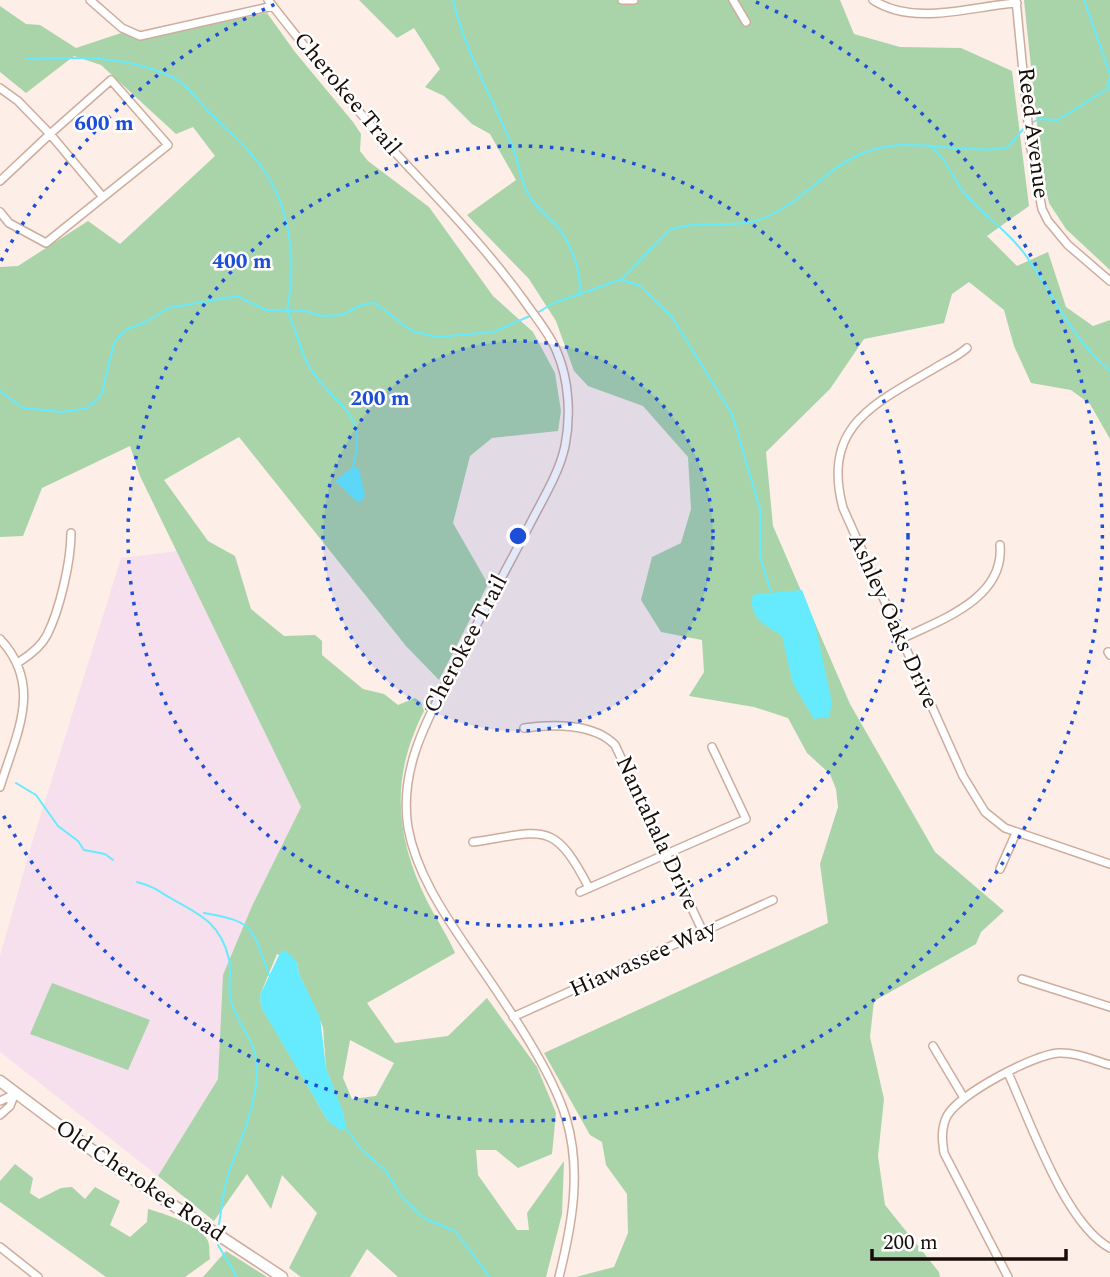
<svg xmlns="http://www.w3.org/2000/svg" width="1110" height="1277" font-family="Spectral,serif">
<rect width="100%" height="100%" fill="#fdeee8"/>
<!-- education -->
<path fill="#f7e0ed" d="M 178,551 L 301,807 L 252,906 L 224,975 L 218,1079 L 158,1176 L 0,1052 L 0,956 L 31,846 L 121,558 Z"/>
<!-- green -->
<path fill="#a9d3a8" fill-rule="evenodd" d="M 359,0 L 840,0 L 854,34 L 900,47 L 961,48 L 1012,71 L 1029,206 L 987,236 L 1017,266 L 1048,252 L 1066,307 L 1093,326 L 1110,320 L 1110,439 L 1090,404 L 1071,390 L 1031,383 L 1014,346 L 1004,310 L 969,282 L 952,294 L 944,323 L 864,339 L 830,389 L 766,452 L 773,526 L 850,704 L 935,852 L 1004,911 L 981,932 L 976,944 L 874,1001 L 870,1037 L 884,1099 L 878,1156 L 885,1205 L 939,1272 L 940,1277 L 576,1277 L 614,1267 L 628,1233 L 627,1194 L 606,1165 L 602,1142 L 590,1135 L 544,1053 L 828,923 L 820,864 L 838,807 L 836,789 L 830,774 L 807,753 L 788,718 L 754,707 L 689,696 L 704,672 L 702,640 L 661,632 L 641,600 L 652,557 L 681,543 L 691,509 L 688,457 L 643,406 L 588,386 L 574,371 L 556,321 L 529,279 L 467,215 L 516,180 L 490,134 L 472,124 L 444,96 L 425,87 L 440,69 L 414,28 L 397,38 Z
M 1024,0 L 1110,0 L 1110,270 L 1066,229 L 1049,203 L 1042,172 Z
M 0,6 L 26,24 L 40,25 L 76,48 L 121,33 L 144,39 L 267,13 L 295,52 L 353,122 L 361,134 L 360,151 L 368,161 L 429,207 L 493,296 L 533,332 L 555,373 L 561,411 L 558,431 L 492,438 L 470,456 L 453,523 L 488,584 L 439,680 L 406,646 L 239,437 L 164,480 L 208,541 L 235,556 L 251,609 L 284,636 L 315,635 L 322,641 L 322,655 L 363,689 L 384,694 L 398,705 L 415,698 L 421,702 L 424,711 C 390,778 395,835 427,901 C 436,919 447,934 455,953 L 367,1003 L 395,1043 L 448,1036 L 487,998 L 537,1067 L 556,1113 L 552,1154 L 518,1168 L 496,1150 L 476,1150 L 478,1175 L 517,1230 L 529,1230 L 527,1213 L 564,1161 L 562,1214 L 546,1277 L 398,1277 L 367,1249 L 350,1277 L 301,1277 L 289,1268 L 317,1213 L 282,1175 L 271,1209 L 247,1174 L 214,1221 L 158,1176 L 218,1079 L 223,975 L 252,906 L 301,807 L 140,476 L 130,446 L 42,488 L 23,536 L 0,537 L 0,267 L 18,266 L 88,221 L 120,244 L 215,156 L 193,127 L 176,134 L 101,65 L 74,56 L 26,93 L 0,72 ZM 277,954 L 297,962 L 299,974 L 323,1027 L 326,1068 L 337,1098 L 328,1121 L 261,1006 L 260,995 ZM 350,1040 L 394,1063 L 376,1096 L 352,1099 L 343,1078 Z
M 52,983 L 150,1020 L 128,1070 L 30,1034 Z
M 15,1164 L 33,1178 L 30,1193 L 39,1199 L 61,1188 L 72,1187 L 85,1199 L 95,1187 L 120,1201 L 110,1225 L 130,1237 L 147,1222 L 148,1209 C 163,1213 202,1226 208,1241 C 210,1246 209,1253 210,1259 L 185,1277 L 106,1277 L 0,1202 L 0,1181 Z
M 226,1251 L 267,1277 L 203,1277 Z"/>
<!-- water -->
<path fill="#66ebfe" d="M 353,467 L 359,469 L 365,496 L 359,503 L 335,481 Z
M 802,590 L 815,623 L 832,703 L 829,717 L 814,719 L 793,684 L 782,636 C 765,625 750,619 752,597 L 756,594 Z
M 281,951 L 286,951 L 297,962 L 299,974 L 320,1017 L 326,1068 L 343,1112 L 347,1130 L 339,1130 L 328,1121 L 261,1007 L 260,995 Z"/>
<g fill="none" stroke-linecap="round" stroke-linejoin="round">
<!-- stream -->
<path stroke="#66ebfe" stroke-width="2" d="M 453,0 C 465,50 491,96 511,143 C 518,160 520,178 528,194 C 535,207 546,214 556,225 C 570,241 583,273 579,294
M 1084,0 L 1110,74
M 26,59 C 77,57 121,55 168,75 C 187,83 197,100 211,114 C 230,133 251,150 265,172 C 292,213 296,265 287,311 C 297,329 299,349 309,366 C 335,410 368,406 353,467
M 1108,86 L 1110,76
M 1030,124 L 1039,119 L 1058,120 L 1110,87
M 929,145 C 948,158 952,180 967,196 C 984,216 1007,230 1024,253 C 1052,292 1072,340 1110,371
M 623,280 L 640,286 L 672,317 L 732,414 L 760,509 L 760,557 L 771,591
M 535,314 L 554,303 L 622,279 L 669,230 C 695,220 727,228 755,221 C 795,210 822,171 859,155 C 905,134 950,153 998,149 L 1008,147 L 1025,127
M 0,391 L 23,408 L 62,412 L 87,408 L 101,396 L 114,343 L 125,330 L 146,322 L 168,308 L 237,296 L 266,310 L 305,311 L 323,316 L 341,315 L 364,304 L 375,303 L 412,331 L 437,337 L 493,332 L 530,316
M 16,783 L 36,795 L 58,826 L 78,841 L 84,850 L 105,854 L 113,860
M 137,882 C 155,887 158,891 174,900 C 202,915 221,925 229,959 C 232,971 228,983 230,996 C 234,1020 253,1037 256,1059 C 261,1096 241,1139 229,1172 C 223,1188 222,1207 219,1224
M 204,913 C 256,922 251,927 269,975
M 347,1130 L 362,1150 L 386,1171 L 400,1194 L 417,1212 L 426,1219 L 455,1231 L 490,1277
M 218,1245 L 237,1277"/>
<defs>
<path id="street" d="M 90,0 L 122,28 L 140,36 L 273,6
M 268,0 C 307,50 348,100 390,147 C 437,198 485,246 525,302 C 536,318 550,334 557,352 C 569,380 571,416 565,446 C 559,474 542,500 529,526 C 503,576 476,625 450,675 C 425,724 399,771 408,828 C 416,871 442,911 466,946 C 498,993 550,1065 566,1118 C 582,1171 572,1225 559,1277
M 622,0 L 634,0
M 733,0 L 746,22
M 873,0 C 915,27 971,6 1017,3
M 1016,0 L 1030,143 L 1042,209 L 1048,221 L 1068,245 L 1110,281
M 0,88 L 18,101 L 50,134 L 111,80 L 168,145 L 46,243 L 9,223 L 0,212
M 0,181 L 50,134 L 103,197
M 967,348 C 957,357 946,361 935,368 C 874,404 821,426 843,508 L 963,776 L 985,812 L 1005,828 L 1110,864
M 0,639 C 44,686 16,734 0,787
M 901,639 C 940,620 1005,599 1000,545
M 1108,652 L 1110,655
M 19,662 C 30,655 41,647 47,635 C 60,609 71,561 71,533
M 524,728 C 552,724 594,723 615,745 L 703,932
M 473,842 C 543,832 553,818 589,888
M 1000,869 L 1016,833
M 580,892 L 746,819 L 712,747
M 1022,979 L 1110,1007
M 513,1017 L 773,900
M 933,1046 L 964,1098
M 1008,1073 C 1030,1121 1065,1224 1110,1248
M 0,1101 L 15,1094
M 0,1115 L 10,1106 L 15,1093
M 0,1247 L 38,1277
M 1008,1277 L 944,1153 C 942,1140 941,1128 947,1116 C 959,1094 1033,1055 1058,1053 C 1076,1052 1093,1060 1110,1065"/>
<path id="secondary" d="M 0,1081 L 112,1165 L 282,1277"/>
</defs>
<!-- street casing -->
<use href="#street" stroke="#ceac9c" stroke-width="10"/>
<!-- secondary casing -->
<use href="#secondary" stroke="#ceac9c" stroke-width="13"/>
<!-- street -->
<use href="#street" stroke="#fff" stroke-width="7"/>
<!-- secondary -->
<use href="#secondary" stroke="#fff" stroke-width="10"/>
</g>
<!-- distance rings -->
<circle cx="518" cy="536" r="195" fill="#1d4ed8" fill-opacity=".12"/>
<g fill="none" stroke="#1d4ed8" stroke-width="3.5" stroke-dasharray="3.5 7">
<circle cx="518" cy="536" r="195"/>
<circle cx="518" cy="536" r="390"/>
<path d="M1 261A585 585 0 0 1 280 2M756 2A585 585 0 1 1 1 811"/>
</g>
<g text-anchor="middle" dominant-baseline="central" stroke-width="5" stroke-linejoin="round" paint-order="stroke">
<!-- street labels -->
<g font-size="23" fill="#180d08" stroke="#fff">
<text transform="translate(347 94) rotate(50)">Cherokee Trail</text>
<text transform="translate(1033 133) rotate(83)">Reed Avenue</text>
<text transform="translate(893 621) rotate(66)">Ashley Oaks Drive</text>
<text transform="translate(466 644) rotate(-62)">Cherokee Trail</text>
<text transform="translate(657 833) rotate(65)">Nantahala Drive</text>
<text transform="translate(643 959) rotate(-24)">Hiawassee Way</text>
<text transform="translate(140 1181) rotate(34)">Old Cherokee Road</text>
</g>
</g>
<circle cx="518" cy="536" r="10" fill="#1d4ed8" stroke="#fff" stroke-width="3.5"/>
<g font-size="21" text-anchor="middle" font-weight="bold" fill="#1d4ed8" stroke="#fff" stroke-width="5" stroke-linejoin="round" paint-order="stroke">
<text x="104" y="130">600 m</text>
<text x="242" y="268">400 m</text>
<text x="380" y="405">200 m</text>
</g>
<!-- scale -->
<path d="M872 1249v10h194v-10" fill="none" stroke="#180d08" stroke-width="3.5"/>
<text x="883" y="1249" font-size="21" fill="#180d08" stroke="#ffffff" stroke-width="5" paint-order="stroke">200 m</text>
</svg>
